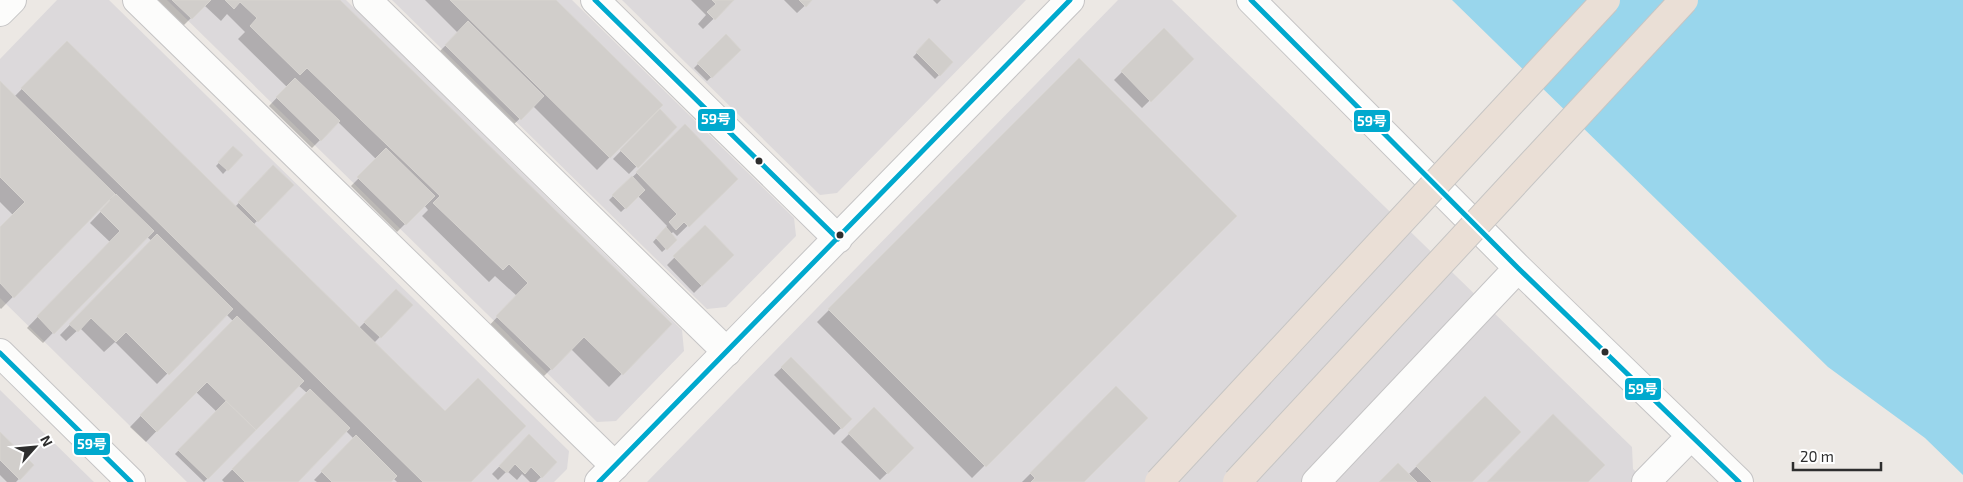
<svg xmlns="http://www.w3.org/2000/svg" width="1963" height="482" font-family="'Exo 2','Noto Sans JP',sans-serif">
<rect width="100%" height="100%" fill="#ece8e4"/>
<!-- industrial -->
<path fill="#dcd9db" d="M 57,0 L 109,0 L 569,451 L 567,469 L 554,482 L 187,482 L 0,298 L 0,59 Z
M 167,0 L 346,0 L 682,330 L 684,351 L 616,421 L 597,422 Z
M 392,0 L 572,0 L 794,218 L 796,236 L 726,307 L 707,309 Z
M 622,0 L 1026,0 L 837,193 L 820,195 Z
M 1118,0 L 1172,0 L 1632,447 L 1633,469 L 1647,482 L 647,482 Z
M 0,390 L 94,482 L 0,482 Z"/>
<!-- water -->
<path fill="#99d6ec" d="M 1452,0 L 1963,0 L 1963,475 L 1925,438 L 1828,367 Z"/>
<!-- shadow -->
<path fill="#0003" d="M 149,0 L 338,0 L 670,324 L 609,387 L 571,349 L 538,382 L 485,330 L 517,296 L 495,276 L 489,282 L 422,216 L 428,210 L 424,205 L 397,232 L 351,186 L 377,160 L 338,122 L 312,148 L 269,106 L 287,87 L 238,39 L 245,32 L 227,14 L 221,21 L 204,5 L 178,31 Z
M 425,0 L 554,0 L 661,105 L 597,170 L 533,106 L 512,126 L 438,53 L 458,33 Z
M 691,0 L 733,0 L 703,29 L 698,24 L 706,15 Z
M 784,0 L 811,0 L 797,13 Z
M 933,0 L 941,0 L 937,4 Z
M 1164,30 L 1192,59 L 1142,108 L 1114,80 Z
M 726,36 L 739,50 L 707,81 L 694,68 Z
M 929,40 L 952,62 L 935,79 L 913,57 Z
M 67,43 L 235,207 L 273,167 L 292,185 L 253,225 L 359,328 L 396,291 L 411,305 L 374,343 L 469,482 L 397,482 L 393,478 L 389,482 L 317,482 L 314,480 L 354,439 L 346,431 L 296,482 L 224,482 L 222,480 L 307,393 L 298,385 L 204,482 L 175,454 L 217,412 L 195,391 L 146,442 L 130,427 L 233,321 L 226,314 L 157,384 L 115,342 L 104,352 L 80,328 L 66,341 L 60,335 L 152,241 L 147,237 L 43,343 L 27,328 L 110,242 L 90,223 L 111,201 L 108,199 L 1,309 L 0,308 L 0,229 L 13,215 L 0,202 L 0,83 L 14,97 Z
M 1079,60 L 1235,216 L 972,478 L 817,322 Z
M 660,111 L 675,127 L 629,174 L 613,159 Z
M 685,126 L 736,179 L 677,236 L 673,232 L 671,234 L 676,240 L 662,252 L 653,242 L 667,226 L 638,196 L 621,212 L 609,200 Z
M 233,148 L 241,155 L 223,174 L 216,166 Z
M 705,227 L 732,255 L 694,293 L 667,265 Z
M 791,359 L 850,419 L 834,435 L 774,375 Z
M 1116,388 L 1083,482 L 1022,482 Z
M 1485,398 L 1470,482 L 1381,482 L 1408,475 Z
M 874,409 L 913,448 L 880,480 L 841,442 Z
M 0,434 L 32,465 L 16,482 L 7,482 L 0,475 Z
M 529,436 L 556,462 L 536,482 L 530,482 L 522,474 L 517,480 L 507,471 L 498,480 L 492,474 Z"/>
<!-- building -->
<path fill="#d1cecb" stroke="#d7d4d0" d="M 172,0 L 211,0 L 192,19 Z
M 225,0 L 340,0 L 672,324 L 623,375 L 584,337 L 552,370 L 496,316 L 528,283 L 509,264 L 503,270 L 433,203 L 440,196 L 307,68 L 300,75 L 250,26 L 257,18 L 240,2 L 234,9 Z
M 450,0 L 556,0 L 663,105 L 610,158 Z
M 712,0 L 734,0 L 715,20 L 707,12 L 716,4 Z
M 799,0 L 812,0 L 806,7 Z
M 468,21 L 544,96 L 521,120 L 445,45 Z
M 1164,28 L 1194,59 L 1151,102 L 1121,71 Z
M 726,34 L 741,50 L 712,78 L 697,63 Z
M 929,38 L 953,62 L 940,76 L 916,52 Z
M 67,41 L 445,411 L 478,378 L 526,426 L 471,482 L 423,482 L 21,88 Z
M 1079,58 L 1237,216 L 986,467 L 828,309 Z
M 295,78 L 340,121 L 321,141 L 276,97 Z
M 0,81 L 115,194 L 14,298 L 0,283 L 0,227 L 25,202 L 0,177 Z
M 660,109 L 677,127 L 638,168 L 620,150 Z
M 685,124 L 738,179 L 689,227 L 684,222 L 676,230 L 669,222 L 677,214 L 636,172 Z
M 233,146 L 243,155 L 228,171 L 218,162 Z
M 386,148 L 435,196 L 406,225 L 357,177 Z
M 273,165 L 294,185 L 258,222 L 238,202 Z
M 632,176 L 645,190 L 626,209 L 612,195 Z
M 116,194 L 154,231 L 54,334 L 37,316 L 120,231 L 100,211 Z
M 705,225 L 734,255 L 702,286 L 673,256 Z
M 666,227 L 677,240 L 667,250 L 656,238 Z
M 157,234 L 233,309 L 169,375 L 126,332 L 116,342 L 91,318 L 78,332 L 69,324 Z
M 396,289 L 413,305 L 381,338 L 364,322 Z
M 237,316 L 304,381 L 256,430 L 207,382 L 157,432 L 140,415 Z
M 791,357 L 852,419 L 842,429 L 781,367 Z
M 1116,386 L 1148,418 L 1084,482 L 1031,482 L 1035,478 L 1030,473 Z
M 310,389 L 350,428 L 298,482 L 245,482 L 232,469 Z
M 1485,396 L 1521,432 L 1472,482 L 1432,482 L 1416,466 Z
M 226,401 L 256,430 L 208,479 L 178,450 Z
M 874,407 L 914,448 L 888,474 L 848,433 Z
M 1553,414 L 1605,465 L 1588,482 L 1487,482 Z
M 0,432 L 34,465 L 20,480 L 0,460 Z
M 529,434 L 557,462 L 542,478 L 531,467 L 525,474 L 515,464 L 507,473 L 499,466 Z
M 356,435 L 397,476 L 391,482 L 332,482 L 321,471 Z
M 1398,463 L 1417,482 L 1379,482 Z"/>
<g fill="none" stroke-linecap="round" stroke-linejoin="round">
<defs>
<path id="minor" d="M 137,0 L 615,466
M 367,0 L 727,352"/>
<path id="tertiary" d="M 595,0 L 838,239
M 1251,0 L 1518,268 L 1739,482
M 0,12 L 12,0
M 0,353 L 131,482
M 599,482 L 1070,0
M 1316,482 L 1518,268
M 1646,482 L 1691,436"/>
</defs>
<!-- minor casing -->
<use href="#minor" stroke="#c5c4c5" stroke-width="30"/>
<!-- tertiary casing -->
<use href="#tertiary" stroke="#c5c4c5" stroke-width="30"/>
<!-- minor -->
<use href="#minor" stroke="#fcfcfb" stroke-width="28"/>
<!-- tertiary -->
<use href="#tertiary" stroke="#fcfcfb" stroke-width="28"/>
<defs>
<path id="motorway-bridge" d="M 1159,482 L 1606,0
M 1237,482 L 1684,0"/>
</defs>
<!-- motorway-bridge casing -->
<use href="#motorway-bridge" stroke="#c6c5c4" stroke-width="30" stroke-linecap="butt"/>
<!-- motorway-bridge -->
<use href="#motorway-bridge" stroke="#eadfd6" stroke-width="28"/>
<defs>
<path id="bus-1" d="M 595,0 L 838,239
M 1251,0 L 1518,268 L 1739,482
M 0,353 L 131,482
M 599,482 L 1070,0"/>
</defs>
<!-- bus-1 casing -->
<use href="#bus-1" stroke="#fff" stroke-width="9"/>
<!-- bus-1 -->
<use href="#bus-1" stroke="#00a9ce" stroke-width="5"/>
</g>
<!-- markers -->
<g fill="#2e2e2e" stroke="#fff" stroke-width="2">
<circle cx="759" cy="161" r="4.5"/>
<circle cx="840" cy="235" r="4.5"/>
<circle cx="1605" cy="352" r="4.5"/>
</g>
<g stroke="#fff" stroke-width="2">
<rect x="697" y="108" width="39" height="24" rx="5" fill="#00a9ce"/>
<rect x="1353" y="109" width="38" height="24" rx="5" fill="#00a9ce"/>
<rect x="1624" y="377" width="38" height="24" rx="5" fill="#00a9ce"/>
<rect x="73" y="432" width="38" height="24" rx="5" fill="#00a9ce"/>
</g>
<g font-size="14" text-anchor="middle" font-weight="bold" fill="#fff">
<text x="716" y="124">59号</text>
<text x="1372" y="126">59号</text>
<text x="1643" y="394">59号</text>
<text x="92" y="449">59号</text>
</g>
<!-- north arrow -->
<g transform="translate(35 447) rotate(63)" stroke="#ffffff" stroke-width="4" paint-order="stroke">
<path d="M0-4L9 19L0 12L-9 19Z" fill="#2e2e2e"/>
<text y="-8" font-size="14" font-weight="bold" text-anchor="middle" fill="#2e2e2e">N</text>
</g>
<!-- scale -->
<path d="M1793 462v8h88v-8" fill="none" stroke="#2e2e2e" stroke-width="2.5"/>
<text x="1800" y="462" font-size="15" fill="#2e2e2e" stroke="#ffffff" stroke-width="4" paint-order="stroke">20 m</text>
</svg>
